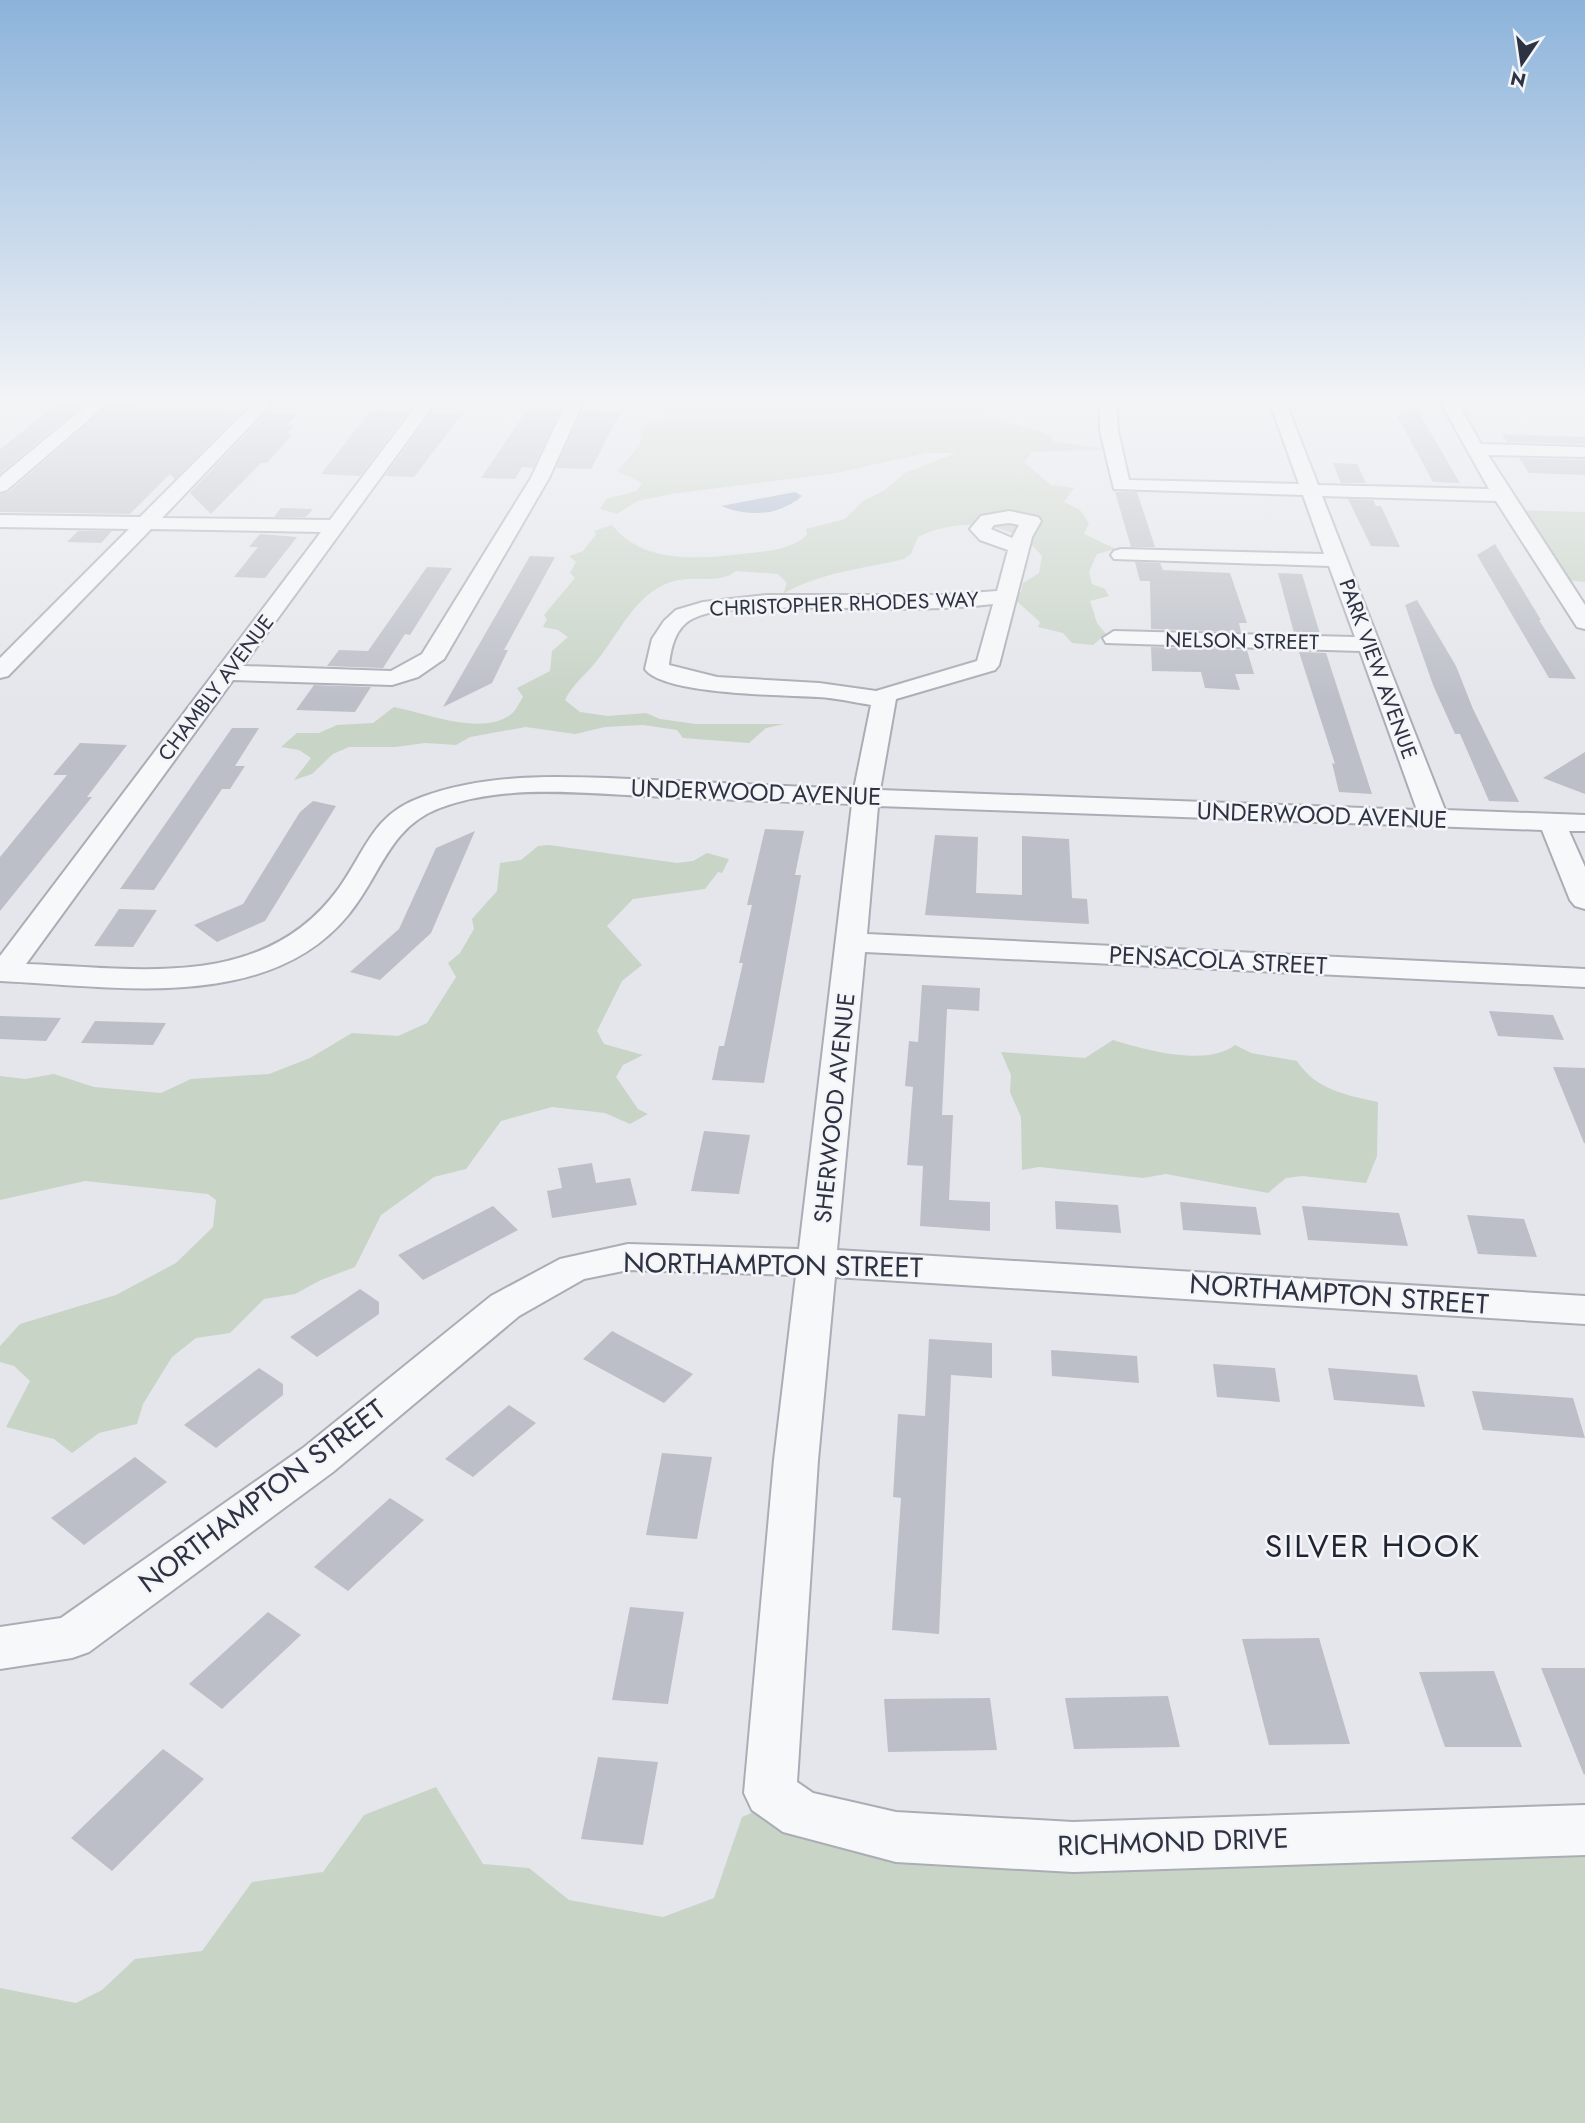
<svg xmlns="http://www.w3.org/2000/svg" width="1585" height="2123" font-family="Jost,sans-serif">
<rect width="100%" height="100%" fill="#e5e6eb"/>
<!-- green -->
<path fill="#c8d4c6" d="M 651,403 L 985,403 L 979,414 L 1052,435 L 1053,441 L 1111,450 L 1032,452 L 1024,462 L 1051,485 L 1074,488 L 1064,502 L 1080,510 L 1089,523 L 1084,534 L 1116,549 L 1097,554 L 1089,572 L 1092,584 L 1105,589 L 1109,596 L 1090,601 L 1097,623 L 1106,634 L 1093,645 L 1072,643 L 1063,633 L 1038,627 L 1040,622 L 1012,597 L 1021,592 L 1023,583 L 1039,573 L 1042,556 C 1014,520 957,517 918,537 L 911,554 L 904,559 C 864,569 820,572 783,594 L 787,583 L 778,574 L 736,571 C 720,584 699,576 679,580 C 639,587 621,630 599,658 C 588,673 573,683 565,700 L 580,712 L 608,716 L 646,713 L 660,719 L 696,724 L 784,724 L 766,728 L 749,743 L 683,738 L 677,730 L 643,725 L 605,727 L 575,734 L 526,727 L 470,737 L 456,745 L 425,743 L 395,747 L 349,747 L 333,754 L 312,774 L 294,780 L 311,758 L 299,750 L 281,747 L 297,733 L 319,733 L 337,725 L 373,723 L 394,707 C 425,713 481,736 510,715 C 516,711 519,703 523,697 L 517,688 L 550,671 L 552,651 L 568,637 L 558,630 L 543,627 L 547,619 L 544,615 L 575,578 L 570,573 L 576,562 L 569,556 L 583,551 L 596,534 L 594,531 L 612,525 C 643,564 698,559 742,554 C 766,551 789,551 807,535 L 806,529 L 845,519 L 863,501 L 885,490 L 905,473 L 956,453 L 927,453 L 836,473 L 671,494 L 638,501 L 617,514 L 600,509 L 606,499 L 637,491 L 642,483 L 617,471 L 640,445 L 641,427 L 663,420 L 666,416 Z
M 1513,510 L 1585,512 L 1585,582 L 1556,579 Z
M 549,845 L 677,863 L 693,861 L 707,853 L 729,859 L 722,873 L 718,872 L 705,889 L 633,899 L 607,926 L 642,965 L 622,981 L 597,1031 L 604,1044 L 643,1055 L 623,1065 L 616,1077 L 638,1109 L 648,1114 L 630,1124 L 605,1113 L 552,1107 L 501,1121 L 466,1169 L 434,1177 L 381,1215 L 355,1267 L 321,1280 L 295,1294 L 264,1299 L 230,1333 L 196,1338 L 172,1357 L 143,1404 L 137,1424 L 99,1433 L 72,1453 L 54,1439 L 6,1427 L 30,1381 L 14,1366 L 0,1362 L 0,1346 L 20,1324 L 116,1295 L 176,1263 L 213,1227 L 216,1200 L 208,1194 L 85,1181 L 0,1200 L 0,1076 L 25,1079 L 54,1074 L 94,1087 L 161,1093 L 191,1079 L 269,1074 L 310,1058 L 352,1033 L 398,1036 L 427,1023 L 456,977 L 448,963 L 460,953 L 474,929 L 472,919 L 497,891 L 500,863 L 521,860 L 538,846 Z
M 1113,1040 C 1145,1050 1207,1067 1235,1045 L 1251,1053 L 1297,1061 C 1316,1090 1346,1095 1378,1102 L 1377,1156 L 1366,1183 L 1302,1176 L 1286,1178 L 1268,1193 L 1166,1174 L 1143,1178 L 1039,1167 L 1022,1170 L 1021,1117 L 1010,1092 L 1011,1075 L 1001,1052 L 1085,1058 Z
M 436,1787 L 483,1864 L 529,1868 L 569,1900 L 663,1917 L 714,1898 L 742,1817 L 769,1805 L 808,1824 L 1585,1836 L 1585,2123 L 0,2123 L 0,1988 L 76,2003 L 102,1990 L 135,1959 L 202,1951 L 252,1882 L 323,1872 L 364,1815 Z"/>
<!-- water -->
<path fill="#a3b1c8" d="M 795,492 L 802,496 C 779,516 749,517 721,506 Z"/>
<!-- building -->
<path fill="#bcbfc7" d="M 55,406 L 81,406 L 0,474 L 0,449 Z
M 108,406 L 226,408 L 222,412 L 241,412 L 175,479 L 170,474 L 130,514 L 0,512 L 0,494 L 9,492 Z
M 1415,406 L 1460,483 L 1433,482 L 1397,416 Z
M 527,410 L 560,411 L 533,468 L 522,467 L 515,479 L 481,478 Z
M 370,411 L 408,412 L 360,476 L 321,474 Z
M 582,411 L 621,412 L 591,469 L 556,468 Z
M 266,413 L 298,413 L 287,425 L 294,425 L 286,434 L 293,434 L 267,463 L 261,463 L 211,514 L 190,493 Z
M 431,413 L 463,413 L 414,477 L 385,476 Z
M 1502,434 L 1585,437 L 1585,444 L 1507,442 Z
M 1519,458 L 1585,460 L 1585,475 L 1529,473 Z
M 1333,463 L 1357,464 L 1366,483 L 1341,483 Z
M 1115,492 L 1137,492 L 1155,547 L 1131,547 Z
M 1348,499 L 1373,500 L 1376,506 L 1381,506 L 1400,547 L 1371,546 Z
M 281,508 L 313,509 L 306,517 L 274,517 Z
M 78,531 L 112,531 L 101,543 L 67,542 Z
M 260,534 L 297,537 L 265,578 L 234,577 L 258,547 L 249,547 Z
M 1495,544 L 1541,620 L 1539,620 L 1576,679 L 1549,678 L 1477,555 Z
M 530,556 L 555,557 L 504,650 L 508,650 L 492,683 L 443,707 Z
M 1135,562 L 1160,563 L 1163,570 L 1230,573 L 1247,623 L 1239,623 L 1241,632 L 1151,629 L 1150,581 L 1140,581 Z
M 427,567 L 452,568 L 410,635 L 405,634 L 383,668 L 327,666 L 339,650 L 368,651 Z
M 1278,573 L 1302,574 L 1320,634 L 1294,633 Z
M 1417,600 L 1456,666 L 1473,709 L 1519,802 L 1489,801 L 1460,734 L 1455,734 L 1433,685 L 1405,605 Z
M 1151,647 L 1247,650 L 1254,674 L 1235,674 L 1240,690 L 1205,688 L 1201,672 L 1152,671 Z
M 1299,652 L 1326,653 L 1372,794 L 1339,792 L 1332,763 L 1335,764 Z
M 314,685 L 371,687 L 355,712 L 296,710 Z
M 232,728 L 259,728 L 235,766 L 245,766 L 230,789 L 222,789 L 154,890 L 120,889 Z
M 80,743 L 127,745 L 87,797 L 92,797 L 0,911 L 0,857 L 67,775 L 53,775 Z
M 1585,752 L 1585,794 L 1543,778 Z
M 313,801 L 336,806 L 265,921 L 217,942 L 194,925 L 243,904 L 300,812 Z
M 765,829 L 804,831 L 795,875 L 801,875 L 764,1083 L 712,1080 L 719,1046 L 724,1046 L 743,963 L 739,963 L 752,905 L 747,905 Z
M 475,831 L 431,933 L 380,980 L 350,972 L 399,929 L 436,848 Z
M 935,835 L 978,837 L 976,893 L 1022,895 L 1022,836 L 1069,839 L 1072,898 L 1087,899 L 1089,924 L 925,915 Z
M 119,909 L 157,910 L 133,947 L 94,946 Z
M 922,985 L 980,988 L 979,1011 L 947,1009 L 942,1115 L 953,1115 L 949,1200 L 990,1202 L 990,1231 L 920,1226 L 923,1166 L 907,1165 L 913,1087 L 905,1086 L 909,1041 L 918,1042 Z
M 1489,1011 L 1553,1015 L 1564,1040 L 1498,1036 Z
M 0,1016 L 61,1018 L 46,1041 L 0,1039 Z
M 95,1021 L 166,1023 L 153,1045 L 81,1043 Z
M 1553,1067 L 1585,1068 L 1585,1143 L 1584,1143 Z
M 704,1131 L 750,1135 L 739,1194 L 691,1191 Z
M 592,1163 L 596,1183 L 630,1178 L 637,1205 L 552,1218 L 547,1191 L 562,1188 L 558,1168 Z
M 1055,1201 L 1118,1205 L 1121,1233 L 1056,1229 Z
M 1180,1202 L 1256,1207 L 1261,1235 L 1183,1230 Z
M 493,1206 L 518,1230 L 423,1280 L 398,1255 Z
M 1302,1206 L 1399,1213 L 1408,1246 L 1308,1240 Z
M 1467,1215 L 1524,1219 L 1537,1257 L 1478,1254 Z
M 360,1289 L 379,1302 L 379,1314 L 317,1357 L 290,1337 Z
M 612,1331 L 693,1374 L 664,1403 L 583,1359 Z
M 929,1339 L 992,1343 L 992,1378 L 951,1375 L 939,1634 L 892,1630 L 901,1498 L 893,1497 L 898,1414 L 925,1416 Z
M 1051,1350 L 1137,1356 L 1139,1383 L 1052,1376 Z
M 1213,1364 L 1275,1368 L 1280,1402 L 1217,1397 Z
M 259,1368 L 283,1384 L 283,1395 L 216,1448 L 184,1425 Z
M 1328,1368 L 1417,1375 L 1425,1407 L 1334,1400 Z
M 1472,1391 L 1573,1398 L 1585,1438 L 1483,1430 Z
M 509,1405 L 536,1423 L 473,1477 L 445,1459 Z
M 662,1453 L 712,1457 L 697,1539 L 646,1535 Z
M 135,1457 L 167,1482 L 84,1545 L 51,1518 Z
M 390,1498 L 424,1520 L 348,1591 L 314,1567 Z
M 630,1607 L 684,1612 L 668,1704 L 612,1700 Z
M 268,1612 L 301,1635 L 222,1709 L 189,1684 Z
M 1319,1638 L 1350,1744 L 1269,1745 L 1242,1639 Z
M 1541,1668 L 1585,1668 L 1585,1774 L 1584,1775 Z
M 1494,1671 L 1522,1747 L 1445,1747 L 1419,1672 Z
M 1168,1696 L 1180,1747 L 1074,1749 L 1065,1698 Z
M 990,1698 L 997,1750 L 888,1752 L 884,1699 Z
M 163,1749 L 204,1779 L 112,1871 L 71,1838 Z
M 598,1757 L 658,1762 L 643,1845 L 581,1839 Z"/>
<g fill="none" stroke-linecap="round" stroke-linejoin="round">
<defs>
<path id="street" d="M 89,403 L 108,403 L 7,490 L 0,492 L 0,477 Z
M 254,403 L 272,403 L 162,518 L 330,520 L 418,403 L 435,403 L 243,666 L 391,671 L 422,654 L 531,478 L 566,403 L 583,403 L 549,478 L 444,659 L 418,677 L 392,685 L 233,680 L 26,964 C 137,968 264,992 339,888 C 366,850 373,814 422,797 C 495,770 577,777 653,780 C 720,783 787,786 854,789 L 871,705 C 853,702 836,698 818,697 C 785,695 663,695 645,669 L 652,639 L 664,621 L 676,610 L 703,602 L 766,595 L 944,595 L 997,591 L 1008,550 L 980,540 L 970,529 L 981,516 L 1009,511 L 1038,517 L 1041,521 L 1032,537 L 999,665 L 995,670 L 896,699 L 880,790 L 1417,810 L 1360,651 L 1106,643 L 1103,638 L 1114,631 L 1355,637 L 1329,566 L 1114,559 L 1111,555 L 1114,551 L 1121,549 L 1324,554 L 1303,495 L 1114,489 L 1100,431 L 1100,403 L 1116,403 L 1118,431 L 1129,480 L 1299,484 L 1270,403 L 1286,403 L 1318,485 L 1489,489 L 1441,403 L 1458,403 L 1481,444 L 1585,447 L 1585,457 L 1488,455 L 1585,605 L 1585,629 L 1577,627 L 1496,501 L 1322,496 L 1445,810 L 1585,815 L 1585,831 L 1569,831 L 1585,867 L 1585,909 L 1575,906 L 1570,900 L 1542,830 L 878,806 L 867,934 L 1585,969 L 1585,987 L 865,952 L 837,1250 L 1585,1296 L 1585,1324 L 835,1277 L 818,1460 L 797,1782 L 813,1793 L 896,1812 L 1073,1822 L 1585,1805 L 1585,1855 L 1073,1872 L 896,1862 L 783,1832 L 752,1810 L 744,1793 L 774,1460 L 796,1275 L 628,1270 L 584,1279 L 519,1316 L 333,1472 L 89,1652 L 72,1658 L 0,1669 L 0,1627 L 61,1618 L 303,1448 L 491,1296 L 560,1259 L 628,1244 L 799,1249 L 852,804 C 783,802 714,799 645,796 C 580,793 503,784 440,808 C 389,827 381,875 349,914 C 268,1014 114,986 0,981 L 0,956 L 321,532 L 151,529 L 8,676 L 0,678 L 0,658 L 129,529 L 0,527 L 0,515 L 140,517 ZM 1009,523 L 1019,525 L 1012,538 L 991,529 L 994,525 ZM 993,604 L 977,661 L 876,691 L 819,683 L 717,677 L 669,665 C 671,648 675,628 692,619 C 717,607 751,609 777,608 C 849,606 921,613 993,604 Z"/>
</defs>
<!-- street casing -->
<use href="#street" stroke="#aaadb5" stroke-width="4"/>
<!-- street -->
<use href="#street" fill="#f7f8fa" fill-rule="evenodd"/>
</g>
<!-- sky -->
<linearGradient id="sky" x2="0" y2="1"><stop stop-color="#8cb3db"/><stop offset="0.57" stop-color="#f3f4f6"/><stop offset="1" stop-color="#f3f4f6" stop-opacity="0"/></linearGradient>
<rect width="1585" height="701" fill="url(#sky)"/>
<g text-anchor="middle" dominant-baseline="central" stroke-width="5" stroke-linejoin="round" paint-order="stroke">
<!-- far-street labels -->
<g font-size="21" fill="#2d3342" stroke="#f4f5f8">
<text transform="translate(844 604) rotate(-2)">CHRISTOPHER RHODES WAY</text>
<text transform="translate(1242 641) rotate(1)">NELSON STREET</text>
<text transform="translate(1378 669) rotate(70)">PARK VIEW AVENUE</text>
<text transform="translate(216 688) rotate(-53)">CHAMBLY AVENUE</text>
</g>
<!-- street labels -->
<g font-size="24" fill="#2d3342" stroke="#f4f5f8">
<text transform="translate(756 792) rotate(2)">UNDERWOOD AVENUE</text>
<text transform="translate(1322 815) rotate(2)">UNDERWOOD AVENUE</text>
<text transform="translate(1218 960) rotate(3)">PENSACOLA STREET</text>
<text transform="translate(834 1108) rotate(-84)">SHERWOOD AVENUE</text>
</g>
<!-- near-street labels -->
<g font-size="28" fill="#2d3342" stroke="#f4f5f8">
<text transform="translate(773 1265) rotate(1)">NORTHAMPTON STREET</text>
<text transform="translate(1339 1294) rotate(4)">NORTHAMPTON STREET</text>
<text transform="translate(262 1496) rotate(-37)">NORTHAMPTON STREET</text>
<text transform="translate(1173 1842) rotate(-2)">RICHMOND DRIVE</text>
</g>
<!-- near-neighbourhood labels -->
<g font-size="32" letter-spacing="2" fill="#1f2433" stroke="#f4f5f8">
<text x="1373" y="1546">SILVER HOOK</text>
</g>
</g>
<!-- north arrow -->
<g transform="translate(1522 63) rotate(193)" stroke="#f4f5f8" stroke-width="5" paint-order="stroke">
<path d="M0-5L12 26L0 18L-12 26Z" fill="#2d3342"/>
<text y="-10" font-size="19" font-weight="bold" text-anchor="middle" fill="#2d3342">N</text>
</g>
</svg>
